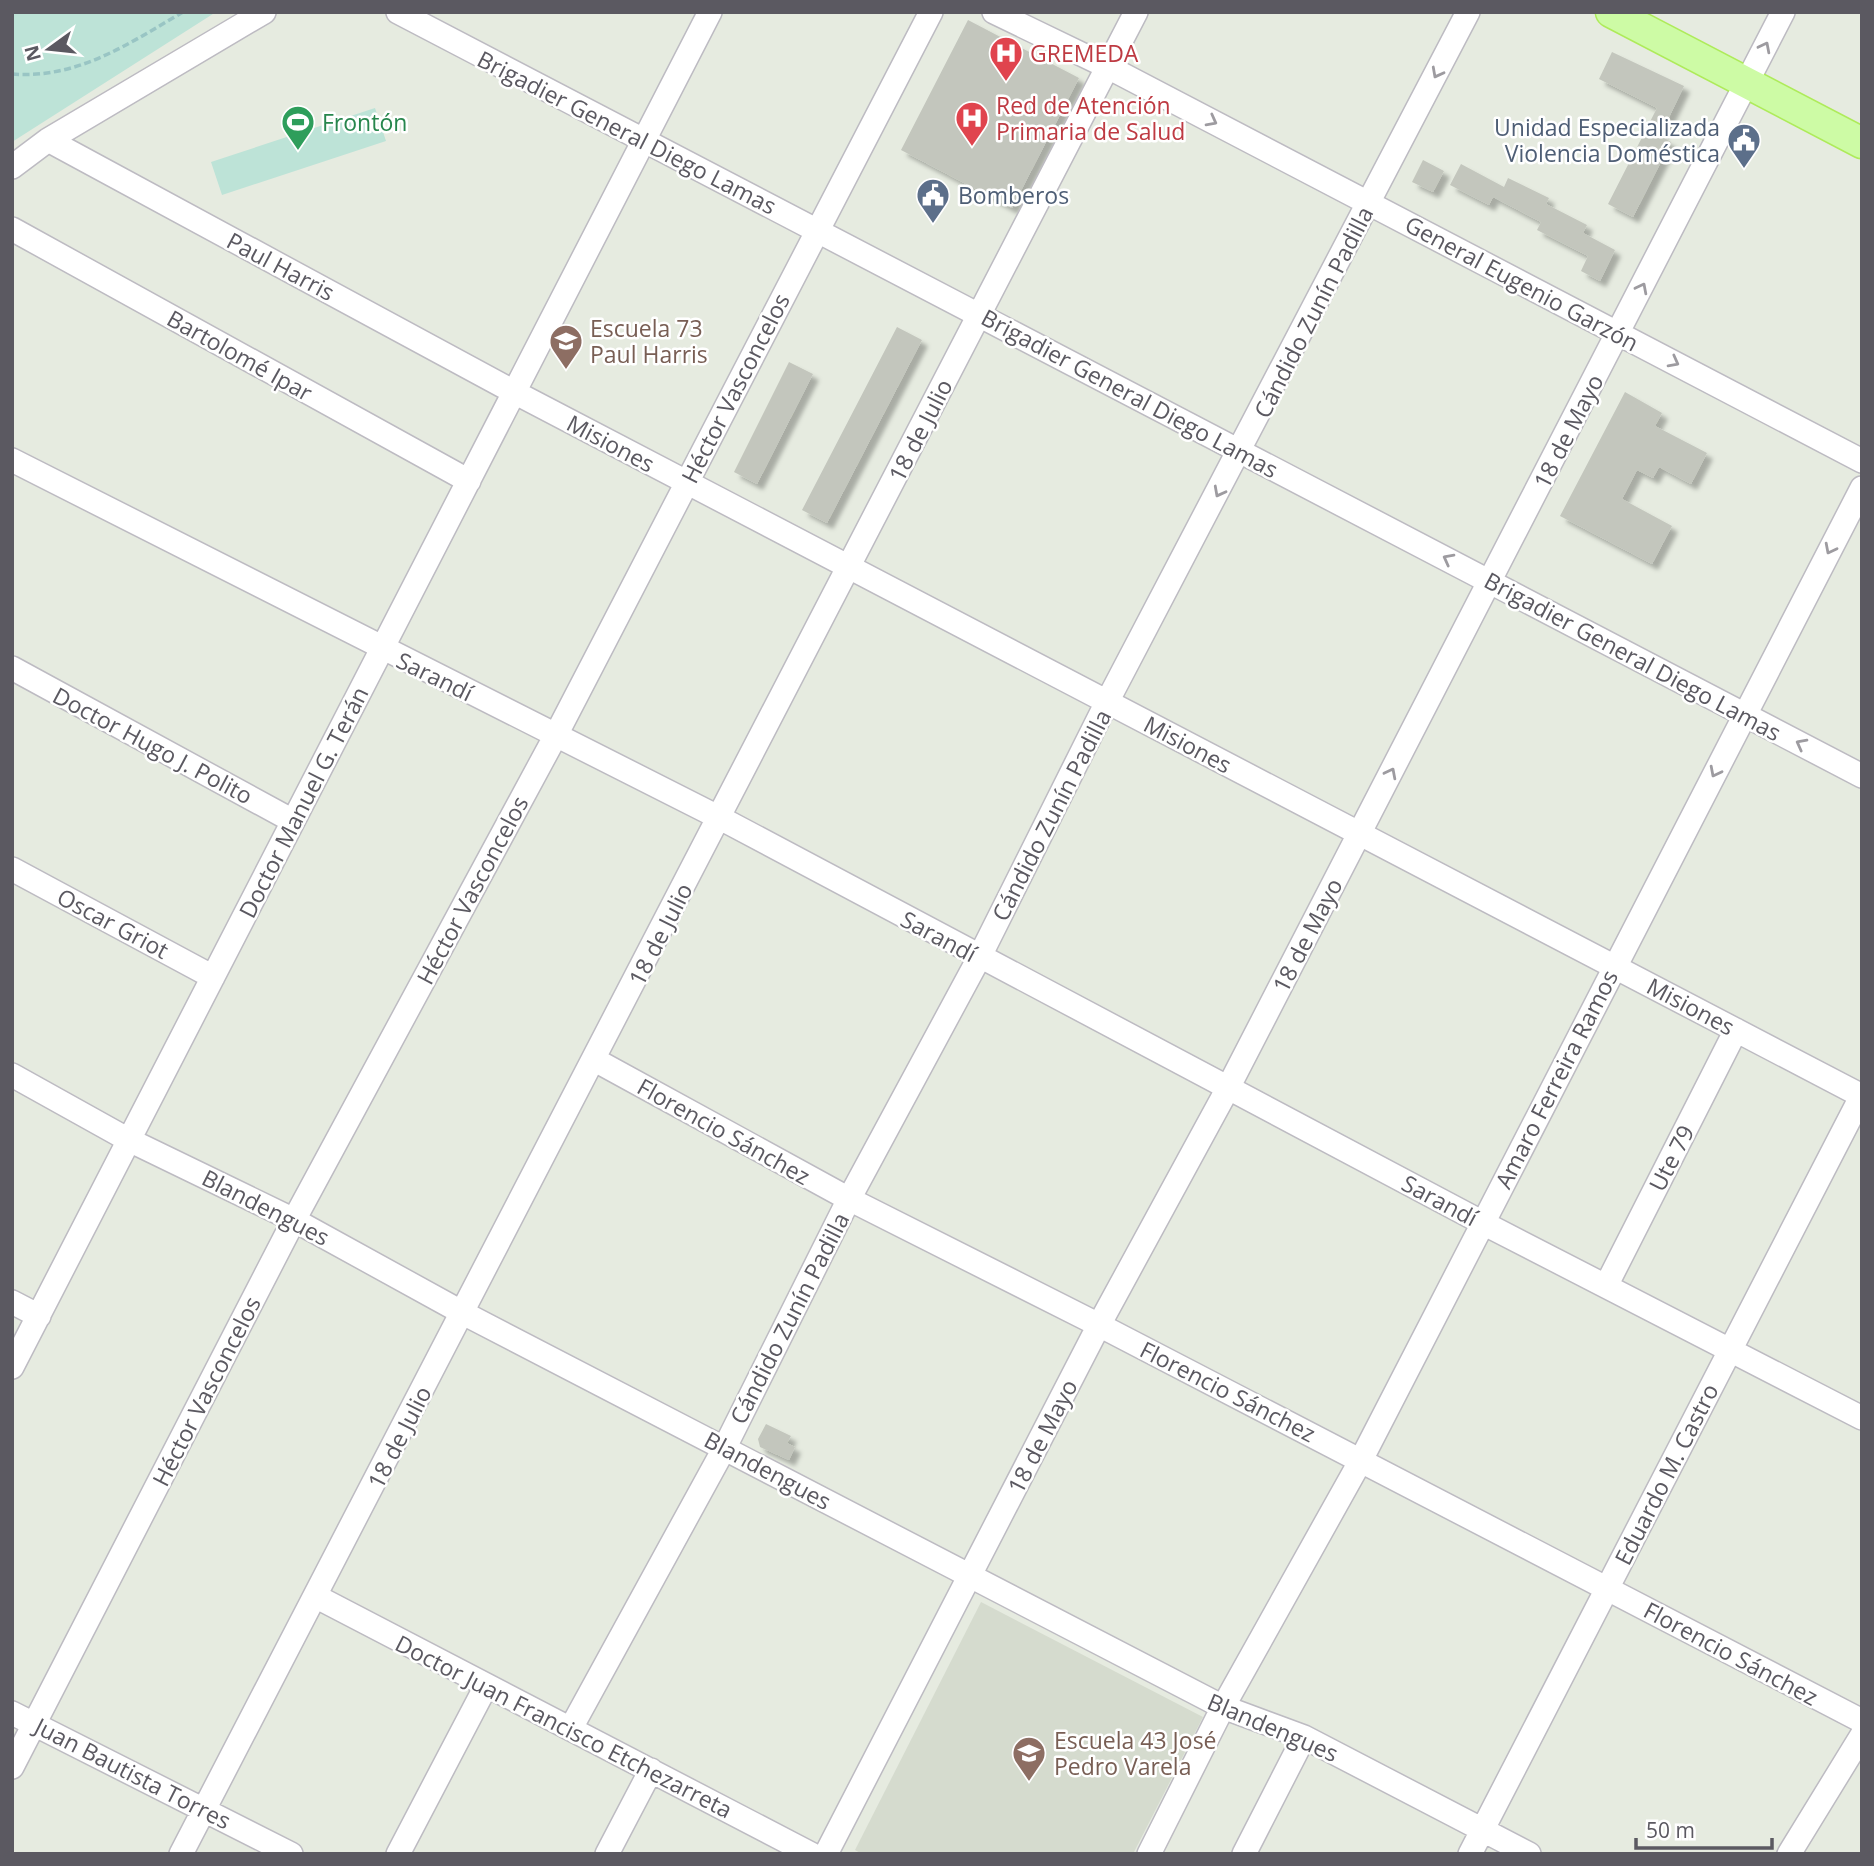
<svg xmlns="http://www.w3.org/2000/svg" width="1874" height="1866" font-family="'Open Sans',sans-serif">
<defs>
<filter id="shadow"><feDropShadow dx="6" dy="6" stdDeviation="2" flood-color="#0004"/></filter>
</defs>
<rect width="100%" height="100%" fill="#e6ebe0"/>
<!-- education -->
<path fill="#d5dbce" d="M 981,1602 L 1203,1717 L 1133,1854 L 862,1854 L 855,1850 Z"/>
<!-- green -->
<path fill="#bde3d7" d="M 12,12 L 216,12 L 12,142 Z
M 375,108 L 386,141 L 222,195 L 211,162 Z"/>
<!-- building -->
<path fill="#c3c6bd" filter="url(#shadow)" d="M 968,20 L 1079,78 L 1012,208 L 901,150 Z
M 1612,52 L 1684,86 L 1660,136 L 1671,142 L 1633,217 L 1608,204 L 1657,108 L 1599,79 Z
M 1423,160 L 1444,171 L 1433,192 L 1412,182 Z
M 1461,164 L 1504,187 L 1508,178 L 1549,198 L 1546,204 L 1587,225 L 1583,233 L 1615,250 L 1600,281 L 1581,271 L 1588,256 L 1537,230 L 1541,222 L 1493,197 L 1489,205 L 1450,185 Z
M 897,327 L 922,340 L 827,523 L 802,510 Z
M 789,362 L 813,374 L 757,484 L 734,472 Z
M 1625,392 L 1662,413 L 1655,426 L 1707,453 L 1691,484 L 1659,467 L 1653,478 L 1637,470 L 1622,499 L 1672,526 L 1652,564 L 1560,516 Z
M 766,1424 L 791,1436 L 787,1443 L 795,1447 L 789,1460 L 760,1447 L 758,1439 Z"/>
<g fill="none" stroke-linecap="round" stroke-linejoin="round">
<defs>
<path id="minor" d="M 398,12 L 1862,776
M 994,12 L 1108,67 L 1862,461
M 48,140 L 514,392 L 1862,1096
M 12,167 L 48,140 L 264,12
M 12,229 L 469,481
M 12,460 L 720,818 L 1483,1223 L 1862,1418
M 12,668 L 293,821
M 12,869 L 213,977
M 595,1060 L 849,1199 L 1099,1325 L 1862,1721
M 12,1075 L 127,1139 L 294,1220 L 463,1313 L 1223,1707 L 1304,1737 L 1529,1854
M 1606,1286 L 1736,1030
M 12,1302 L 39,1316
M 12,1367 L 710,12
M 317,1597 L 811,1854
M 12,1713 L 291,1854
M 571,1728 L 725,1447 L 849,1199 L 979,958 L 1107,702 L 1468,12
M 12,1767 L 294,1220 L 556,735 L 931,12
M 181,1854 L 1136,12
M 398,1854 L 486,1686
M 607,1854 L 651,1770
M 826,1854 L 1099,1325 L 1228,1088 L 1783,12
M 1149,1854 L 1223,1707 L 1361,1460 L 1862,488
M 1244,1854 L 1304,1737
M 1470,1854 L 1862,1095
M 1789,1854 L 1862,1735"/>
<path id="major" d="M 1611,12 L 1862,143"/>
</defs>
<!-- minor casing -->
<use href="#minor" stroke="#bdbbc2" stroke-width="26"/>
<!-- major casing -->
<use href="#major" stroke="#aeeb5a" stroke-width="33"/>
<!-- path -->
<path stroke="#99c5c4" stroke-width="3.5" stroke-dasharray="7 3.5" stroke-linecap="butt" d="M 12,74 C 78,79 128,44 183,12"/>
<!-- minor -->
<use href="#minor" stroke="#fff" stroke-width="23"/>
<!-- major -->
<use href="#major" stroke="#cdfba5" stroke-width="30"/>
</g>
<!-- one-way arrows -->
<defs><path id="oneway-chevron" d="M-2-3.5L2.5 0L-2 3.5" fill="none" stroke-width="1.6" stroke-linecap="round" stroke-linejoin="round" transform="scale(1.75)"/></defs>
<g stroke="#9d9ba0">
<use href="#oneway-chevron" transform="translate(1765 47) rotate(-63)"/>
<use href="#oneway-chevron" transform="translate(1437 73) rotate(118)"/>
<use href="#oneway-chevron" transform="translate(1212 121) rotate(28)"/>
<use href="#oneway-chevron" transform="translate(1642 288) rotate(-63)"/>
<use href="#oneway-chevron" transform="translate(1674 362) rotate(28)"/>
<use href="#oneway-chevron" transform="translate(1219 492) rotate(118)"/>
<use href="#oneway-chevron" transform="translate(1830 549) rotate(117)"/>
<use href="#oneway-chevron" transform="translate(1448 559) rotate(-152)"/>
<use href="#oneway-chevron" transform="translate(1801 744) rotate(-152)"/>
<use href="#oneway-chevron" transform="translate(1715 772) rotate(117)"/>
<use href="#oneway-chevron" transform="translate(1391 773) rotate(-63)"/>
</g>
<!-- icons -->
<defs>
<symbol id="hospital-pin" viewBox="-11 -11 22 30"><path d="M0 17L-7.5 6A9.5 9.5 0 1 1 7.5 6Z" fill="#e0444e" stroke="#fff"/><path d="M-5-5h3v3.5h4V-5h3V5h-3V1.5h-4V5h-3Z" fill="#fff"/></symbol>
<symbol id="stadium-pin" viewBox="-11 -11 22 30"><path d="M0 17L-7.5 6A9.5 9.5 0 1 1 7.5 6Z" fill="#2e9e5b" stroke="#fff"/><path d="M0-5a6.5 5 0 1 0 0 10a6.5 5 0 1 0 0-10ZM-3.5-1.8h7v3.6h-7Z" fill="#fff"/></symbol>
<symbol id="civic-pin" viewBox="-11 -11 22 30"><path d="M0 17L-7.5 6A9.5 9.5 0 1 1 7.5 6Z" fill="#5c6f8a" stroke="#fff"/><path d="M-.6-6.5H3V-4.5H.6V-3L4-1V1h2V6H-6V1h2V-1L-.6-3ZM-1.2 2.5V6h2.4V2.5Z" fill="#fff"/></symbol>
<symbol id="school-pin" viewBox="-11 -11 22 30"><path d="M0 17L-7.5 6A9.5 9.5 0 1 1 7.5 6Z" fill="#8d6e63" stroke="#fff"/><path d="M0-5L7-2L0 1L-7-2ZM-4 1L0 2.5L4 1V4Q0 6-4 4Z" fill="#fff"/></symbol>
</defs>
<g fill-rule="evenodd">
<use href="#hospital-pin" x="987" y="34" width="38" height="52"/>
<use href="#hospital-pin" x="953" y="99" width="38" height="52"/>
<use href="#stadium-pin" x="279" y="103" width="38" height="52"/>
<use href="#civic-pin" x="1725" y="121" width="38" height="52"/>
<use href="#civic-pin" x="914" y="176" width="38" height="52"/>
<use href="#school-pin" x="547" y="322" width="38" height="52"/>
<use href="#school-pin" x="1010" y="1734" width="38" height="52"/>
</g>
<g text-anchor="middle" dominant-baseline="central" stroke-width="5" stroke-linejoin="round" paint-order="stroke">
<!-- health labels -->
<g font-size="23" fill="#be3a42" stroke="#fff" text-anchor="start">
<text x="1030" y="53">GREMEDA</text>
<text x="996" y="105">Red de Atención<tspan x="996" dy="26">Primaria de Salud</tspan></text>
</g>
<!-- leisure labels -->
<g font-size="23" fill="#27864d" stroke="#fff" text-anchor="start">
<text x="322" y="122">Frontón</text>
</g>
<!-- service labels -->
<g font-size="23" fill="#4e5e75" stroke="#fff" text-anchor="end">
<text x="1720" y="127">Unidad Especializada<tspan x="1720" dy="26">Violencia Doméstica</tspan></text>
<text x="958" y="195" text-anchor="start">Bomberos</text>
</g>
<!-- street labels -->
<g font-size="23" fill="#5b5961" stroke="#fff">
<text transform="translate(627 132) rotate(27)">Brigadier General Diego Lamas</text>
<text transform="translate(281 266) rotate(28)">Paul Harris</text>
<text transform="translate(1522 283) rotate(28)">General Eugenio Garzón</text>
<text transform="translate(1313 312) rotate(-63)">Cándido Zunín Padilla</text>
<text transform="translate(240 355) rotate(29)">Bartolomé Ipar</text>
<text transform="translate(735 388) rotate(-63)">Héctor Vasconcelos</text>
<text transform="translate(1130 393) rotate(28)">Brigadier General Diego Lamas</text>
<text transform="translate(920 430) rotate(-63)">18 de Julio</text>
<text transform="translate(1568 431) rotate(-63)">18 de Mayo</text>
<text transform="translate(611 443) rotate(28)">Misiones</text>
<text transform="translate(1633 656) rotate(28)">Brigadier General Diego Lamas</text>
<text transform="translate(435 676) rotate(26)">Sarandí</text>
<text transform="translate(1188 744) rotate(28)">Misiones</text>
<text transform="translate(153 745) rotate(28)">Doctor Hugo J. Polito</text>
<text transform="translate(303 802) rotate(-63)">Doctor Manuel G. Terán</text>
<text transform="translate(1051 815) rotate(-63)">Cándido Zunín Padilla</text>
<text transform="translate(472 890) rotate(-62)">Héctor Vasconcelos</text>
<text transform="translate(113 923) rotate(28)">Oscar Griot</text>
<text transform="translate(660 934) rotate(-63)">18 de Julio</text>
<text transform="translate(1307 935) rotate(-63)">18 de Mayo</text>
<text transform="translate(939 936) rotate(28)">Sarandí</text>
<text transform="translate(1691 1006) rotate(28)">Misiones</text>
<text transform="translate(1556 1079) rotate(-63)">Amaro Ferreira Ramos</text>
<text transform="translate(724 1131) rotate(29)">Florencio Sánchez</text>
<text transform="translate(1671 1158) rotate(-63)">Ute 79</text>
<text transform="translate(1440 1200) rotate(28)">Sarandí</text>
<text transform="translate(266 1207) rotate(27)">Blandengues</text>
<text transform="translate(789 1318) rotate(-63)">Cándido Zunín Padilla</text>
<text transform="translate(206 1391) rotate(-63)">Héctor Vasconcelos</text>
<text transform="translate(1228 1391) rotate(27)">Florencio Sánchez</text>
<text transform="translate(1042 1436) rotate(-63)">18 de Mayo</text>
<text transform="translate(399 1437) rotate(-63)">18 de Julio</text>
<text transform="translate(768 1470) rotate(28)">Blandengues</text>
<text transform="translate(1666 1474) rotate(-63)">Eduardo M. Castro</text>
<text transform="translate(1731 1653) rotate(28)">Florencio Sánchez</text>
<text transform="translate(564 1726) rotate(27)">Doctor Juan Francisco Etchezarreta</text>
<text transform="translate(1273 1727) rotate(23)">Blandengues</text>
<text transform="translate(133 1773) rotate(27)">Juan Bautista Torres</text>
</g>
<!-- education labels -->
<g font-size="23" fill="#785e54" stroke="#fff" text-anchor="start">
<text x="590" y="328">Escuela 73<tspan x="590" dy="26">Paul Harris</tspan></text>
<text x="1054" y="1740">Escuela 43 José<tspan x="1054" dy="26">Pedro Varela</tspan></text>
</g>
</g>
<!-- border -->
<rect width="1874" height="1866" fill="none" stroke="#5b5961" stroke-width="28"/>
<!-- north arrow -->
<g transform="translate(49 49) rotate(255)" stroke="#ffffff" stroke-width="5" paint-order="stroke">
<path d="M0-5L12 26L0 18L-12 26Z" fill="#5b5961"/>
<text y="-10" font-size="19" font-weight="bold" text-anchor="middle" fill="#5b5961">N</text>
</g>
<!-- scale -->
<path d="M1636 1838v10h136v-10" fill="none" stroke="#5b5961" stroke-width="3.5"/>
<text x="1646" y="1838" font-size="21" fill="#5b5961" stroke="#ffffff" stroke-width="5" paint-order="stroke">50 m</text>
</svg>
